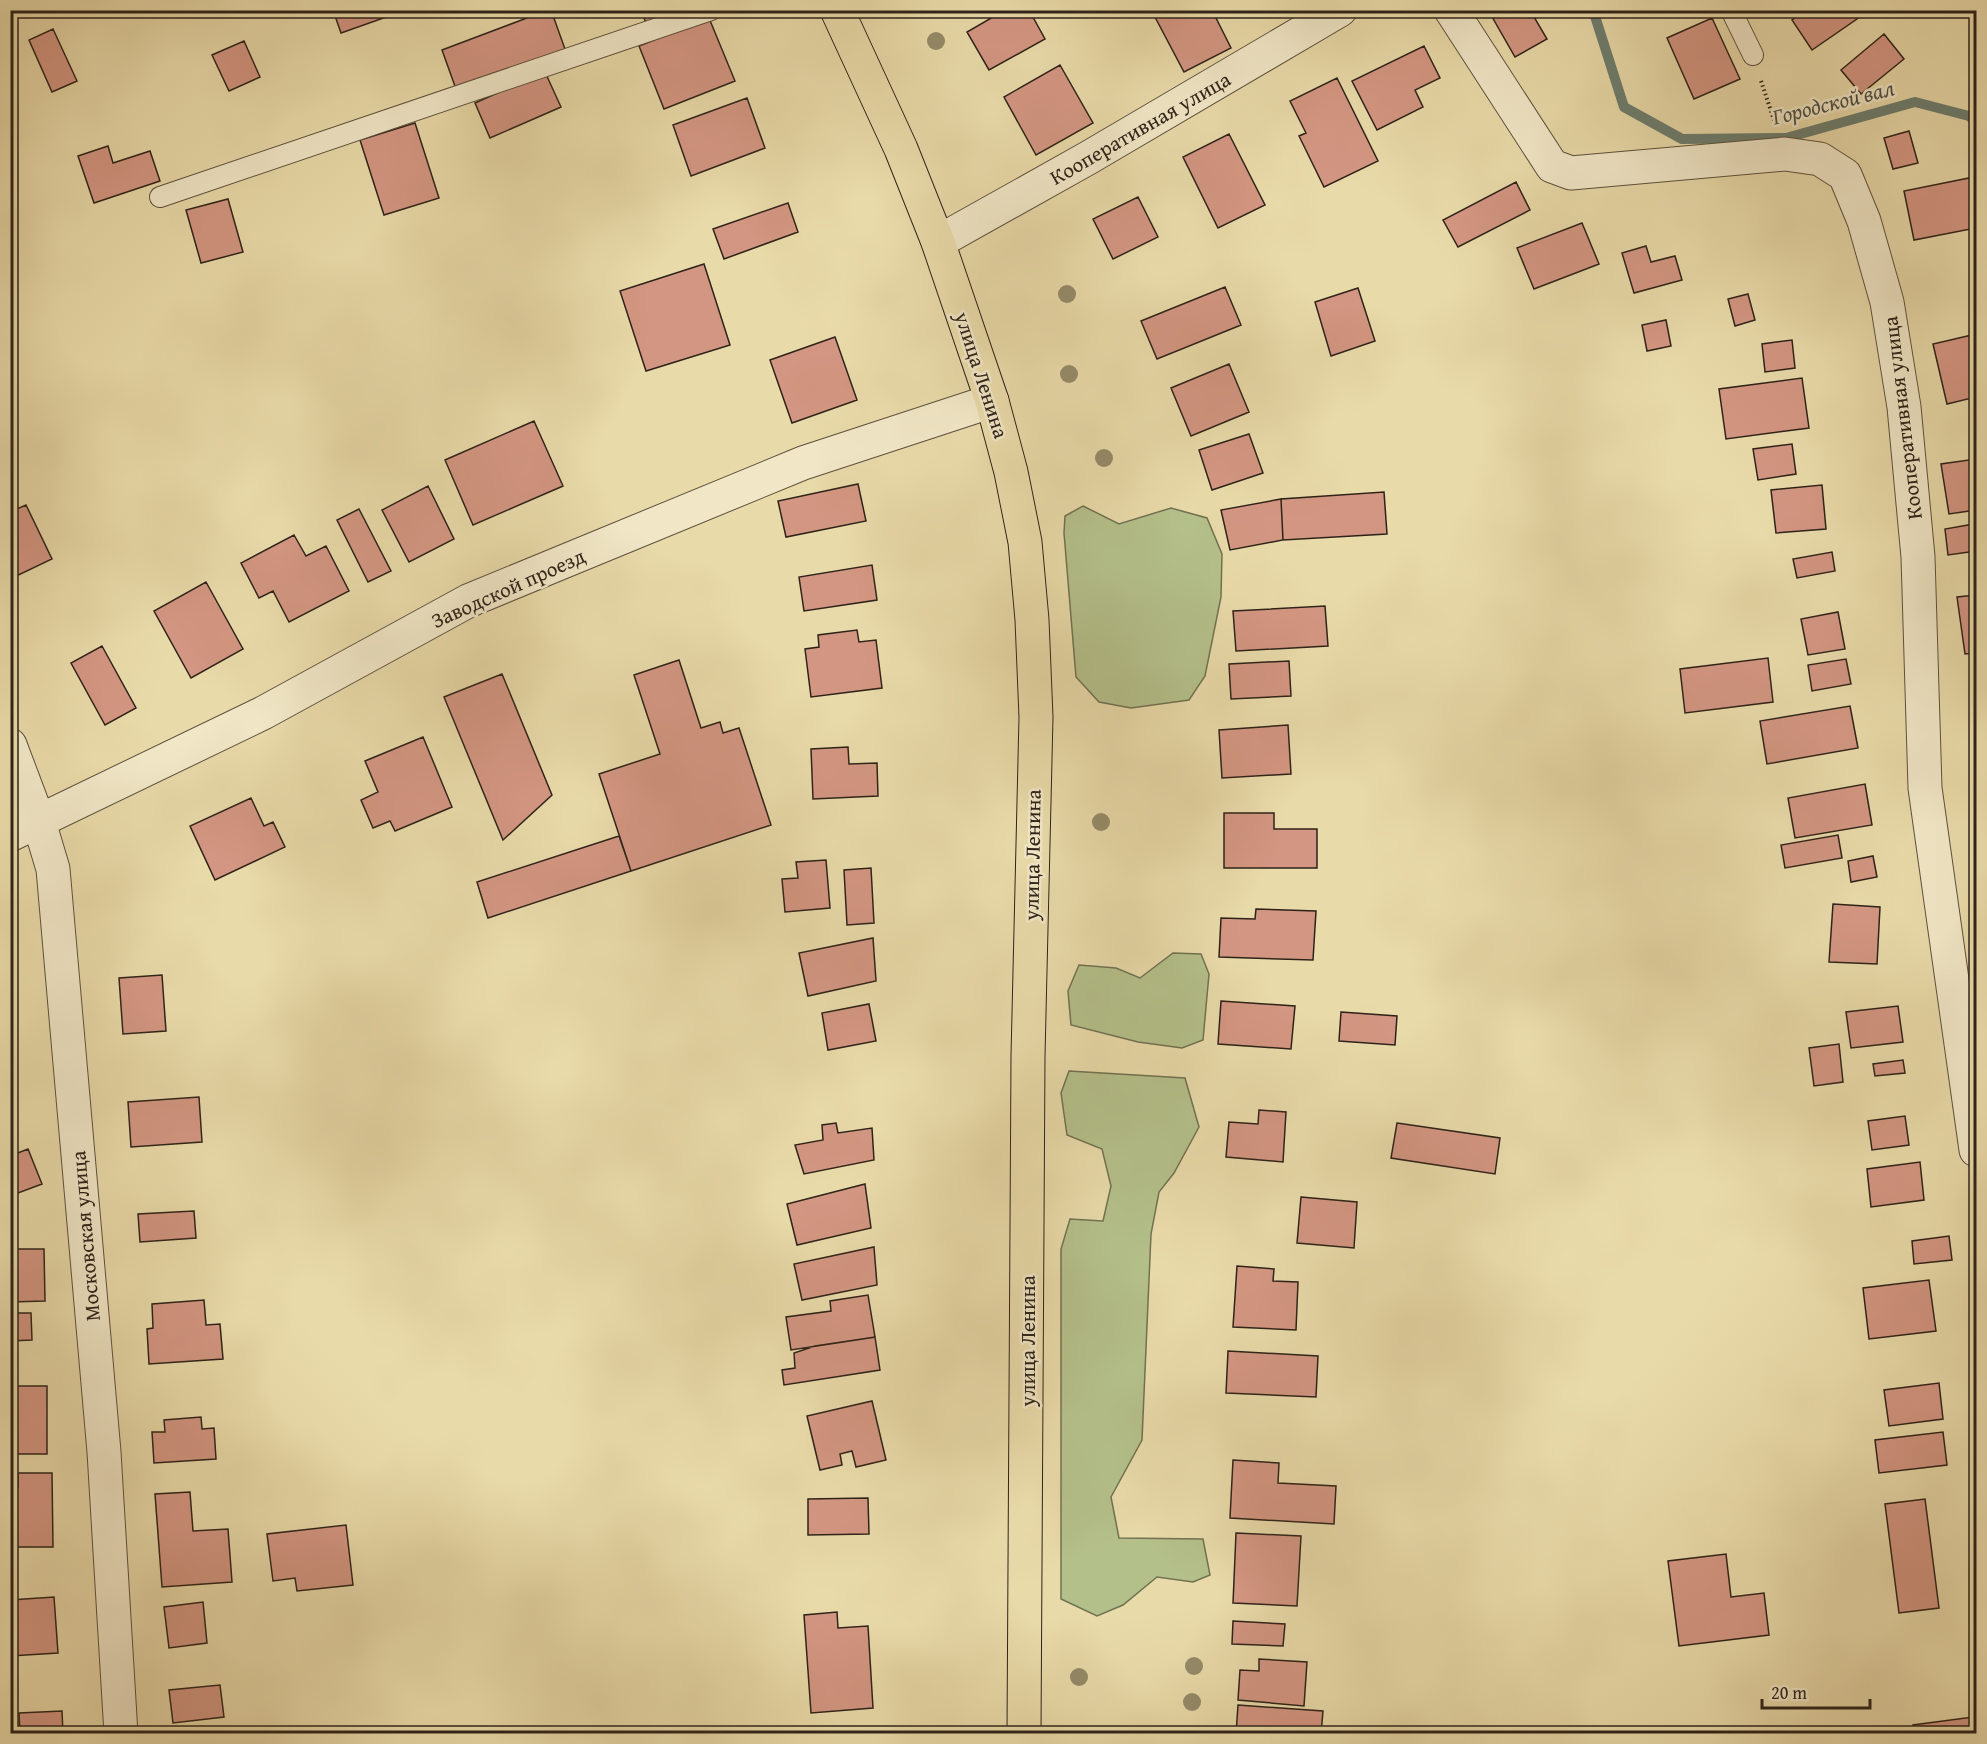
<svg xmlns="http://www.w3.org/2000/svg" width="1987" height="1744" font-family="'Gentium Book Plus',serif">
<rect width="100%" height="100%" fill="#e9daa9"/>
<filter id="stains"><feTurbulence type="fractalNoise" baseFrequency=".00333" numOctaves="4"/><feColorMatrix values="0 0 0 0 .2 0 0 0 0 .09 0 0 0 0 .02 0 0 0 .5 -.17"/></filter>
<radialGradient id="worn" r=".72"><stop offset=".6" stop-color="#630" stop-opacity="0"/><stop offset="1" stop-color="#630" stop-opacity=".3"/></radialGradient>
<!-- green -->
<path fill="#b4c08a" stroke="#717252" stroke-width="1.5" d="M 1083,506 L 1119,524 L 1171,508 L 1207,518 L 1222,554 L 1221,597 L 1205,676 L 1189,700 L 1131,708 L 1099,702 L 1076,677 L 1064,533 L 1065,516 Z
M 1173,953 L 1201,954 L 1209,974 L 1203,1040 L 1182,1048 L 1138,1042 L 1071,1025 L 1068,991 L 1079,965 L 1116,968 L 1140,978 Z
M 1069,1071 L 1185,1078 L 1199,1127 L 1174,1173 L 1159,1192 L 1151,1234 L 1142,1440 L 1111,1497 L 1119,1538 L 1203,1539 L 1210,1575 L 1193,1582 L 1157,1577 L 1123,1605 L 1097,1616 L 1061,1599 L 1061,1249 L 1070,1219 L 1103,1221 L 1111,1186 L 1102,1149 L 1067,1135 L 1061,1093 Z"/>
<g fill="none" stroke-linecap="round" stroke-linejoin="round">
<!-- stream -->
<path stroke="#6d7e6f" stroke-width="10" d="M 1593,10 L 1624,107 L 1682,139 L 1786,138 L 1915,102 L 1969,116 L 1976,122"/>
</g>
<!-- building -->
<path fill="#d39682" stroke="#2e2319" stroke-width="1.5" d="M 333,10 L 406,10 L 341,33 Z
M 548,10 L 551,10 L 565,49 L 456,89 L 442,50 Z
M 641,10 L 675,10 L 646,23 Z
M 1005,10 L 1029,10 L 1045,39 L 989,70 L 967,32 Z
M 1167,10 L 1212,10 L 1231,48 L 1184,72 L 1155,17 Z
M 1499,10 L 1530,10 L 1547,39 L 1515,57 L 1491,15 Z
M 1806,10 L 1870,10 L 1812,50 L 1792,20 Z
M 709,18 L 735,81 L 664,109 L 639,46 Z
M 1712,18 L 1740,79 L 1694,99 L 1667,38 Z
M 53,29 L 77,81 L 52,92 L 29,40 Z
M 1884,34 L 1904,59 L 1861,94 L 1841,70 Z
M 244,41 L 260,77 L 229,91 L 212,55 Z
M 1424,46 L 1440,78 L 1415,90 L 1423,107 L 1377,130 L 1352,81 Z
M 1060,65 L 1093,123 L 1036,155 L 1004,97 Z
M 545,72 L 561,107 L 490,138 L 475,103 Z
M 1337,78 L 1378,161 L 1324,187 L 1299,136 L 1306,133 L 1290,101 Z
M 747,98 L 765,148 L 691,176 L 673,125 Z
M 415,123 L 439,198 L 384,215 L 360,140 Z
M 1909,131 L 1918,163 L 1893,169 L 1884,138 Z
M 1229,134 L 1265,205 L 1218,228 L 1183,157 Z
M 108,146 L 113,163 L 150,151 L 160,181 L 94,203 L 78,156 Z
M 1974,177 L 1976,228 L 1914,240 L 1904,191 Z
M 1516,182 L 1530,210 L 1458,247 L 1443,220 Z
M 1138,197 L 1158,237 L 1113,259 L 1093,219 Z
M 228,199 L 243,252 L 201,263 L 186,210 Z
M 788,203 L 798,232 L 724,259 L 713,229 Z
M 1582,223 L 1599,264 L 1534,289 L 1517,248 Z
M 1646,246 L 1651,262 L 1675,256 L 1682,280 L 1634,293 L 1622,253 Z
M 704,264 L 730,345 L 646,371 L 620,291 Z
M 1225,287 L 1241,325 L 1157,359 L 1141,321 Z
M 1358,288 L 1375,341 L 1331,356 L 1315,302 Z
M 1748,294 L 1755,320 L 1735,326 L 1728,299 Z
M 1666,320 L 1671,346 L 1647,351 L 1642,325 Z
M 1976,334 L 1976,397 L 1947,404 L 1933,344 Z
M 835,337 L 857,400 L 792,423 L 770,360 Z
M 1792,340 L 1795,368 L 1765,372 L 1762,344 Z
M 1229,364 L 1249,412 L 1191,436 L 1171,388 Z
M 1802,378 L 1809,428 L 1726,439 L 1719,389 Z
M 534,421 L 563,486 L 473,525 L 445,460 Z
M 1249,434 L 1263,473 L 1212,490 L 1199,450 Z
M 1792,444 L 1796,474 L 1758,480 L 1753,449 Z
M 1976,459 L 1976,510 L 1949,514 L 1941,464 Z
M 858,484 L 866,521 L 786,537 L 778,501 Z
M 1822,485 L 1826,529 L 1776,533 L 1771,490 Z
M 428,486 L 454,539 L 409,562 L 382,510 Z
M 1384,492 L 1387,534 L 1283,540 L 1281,499 Z
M 1281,499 L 1283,540 L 1230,550 L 1221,510 Z
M 26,505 L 52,559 L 10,579 L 10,512 Z
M 359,509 L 391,571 L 368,582 L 337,520 Z
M 1974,524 L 1976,551 L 1948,555 L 1945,529 Z
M 294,535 L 306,556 L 326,546 L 349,591 L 289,622 L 273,591 L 259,598 L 241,563 Z
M 1832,552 L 1835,571 L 1797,578 L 1793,559 Z
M 872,565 L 877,600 L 804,611 L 799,577 Z
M 206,582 L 243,649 L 191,678 L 154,611 Z
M 1976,595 L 1976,653 L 1965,654 L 1957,597 Z
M 1325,606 L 1328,646 L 1236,651 L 1233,611 Z
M 1838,612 L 1845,649 L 1808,655 L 1801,619 Z
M 857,630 L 859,642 L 876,640 L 882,688 L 811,697 L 805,649 L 819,647 L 818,635 Z
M 102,646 L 136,708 L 105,725 L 71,663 Z
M 1768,658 L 1773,702 L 1685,713 L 1680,669 Z
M 1846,659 L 1851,684 L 1812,691 L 1808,665 Z
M 679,660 L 701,728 L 720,722 L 723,733 L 739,728 L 771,825 L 631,871 L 599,774 L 660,754 L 634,675 Z
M 1289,661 L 1291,696 L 1231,699 L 1229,664 Z
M 502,674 L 552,795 L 503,840 L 444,697 Z
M 1850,706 L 1858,748 L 1767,764 L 1760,721 Z
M 1288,725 L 1291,774 L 1222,778 L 1219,730 Z
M 423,737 L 452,807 L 395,831 L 390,821 L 373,828 L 361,800 L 378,792 L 365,761 Z
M 848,747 L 849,764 L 877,763 L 878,796 L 813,799 L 811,749 Z
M 1865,784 L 1872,825 L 1795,838 L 1788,798 Z
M 251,798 L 264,826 L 273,822 L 285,847 L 215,880 L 190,826 Z
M 1224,813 L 1274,813 L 1274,829 L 1317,829 L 1317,868 L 1224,868 Z
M 1838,835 L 1842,858 L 1785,868 L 1781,845 Z
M 619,836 L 631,871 L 488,918 L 477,882 Z
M 1873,856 L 1877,877 L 1851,882 L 1848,861 Z
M 826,860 L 830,908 L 785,912 L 782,879 L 798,878 L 796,862 Z
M 871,868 L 874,923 L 847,925 L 844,870 Z
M 1833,904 L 1880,907 L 1877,964 L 1829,962 Z
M 1256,909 L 1316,911 L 1313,960 L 1219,957 L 1221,918 L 1255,919 Z
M 873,938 L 876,981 L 808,996 L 799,953 Z
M 162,975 L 166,1031 L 123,1034 L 119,978 Z
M 1221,1001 L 1295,1006 L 1291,1049 L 1218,1044 Z
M 869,1004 L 876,1041 L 828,1050 L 822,1013 Z
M 1898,1006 L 1903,1042 L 1851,1048 L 1846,1012 Z
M 1341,1012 L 1397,1016 L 1395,1045 L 1339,1041 Z
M 1839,1044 L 1843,1082 L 1814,1086 L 1809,1048 Z
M 1903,1060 L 1905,1073 L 1875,1076 L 1873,1064 Z
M 199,1097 L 202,1142 L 131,1147 L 128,1102 Z
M 1259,1110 L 1286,1112 L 1283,1162 L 1226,1157 L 1229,1122 L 1258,1124 Z
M 1905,1116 L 1909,1145 L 1872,1150 L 1868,1121 Z
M 836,1123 L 838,1133 L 872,1128 L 874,1160 L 804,1174 L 795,1145 L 823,1140 L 822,1125 Z
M 1397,1123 L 1500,1138 L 1495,1174 L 1391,1158 Z
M 28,1149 L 42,1184 L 10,1196 L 10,1156 Z
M 1920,1162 L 1924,1200 L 1871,1207 L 1867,1169 Z
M 865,1184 L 871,1228 L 797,1245 L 787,1204 Z
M 1301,1197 L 1357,1202 L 1354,1248 L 1297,1243 Z
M 194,1211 L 196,1238 L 140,1242 L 138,1214 Z
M 1949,1236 L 1952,1260 L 1914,1264 L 1912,1241 Z
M 874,1247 L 877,1285 L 802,1300 L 794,1264 Z
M 10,1249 L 44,1249 L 45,1301 L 10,1302 Z
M 1237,1266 L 1274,1269 L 1273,1281 L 1298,1282 L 1296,1330 L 1233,1327 Z
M 1929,1280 L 1936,1331 L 1869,1339 L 1863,1288 Z
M 868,1295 L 875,1337 L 791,1350 L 786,1317 L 831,1311 L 830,1301 Z
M 204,1300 L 206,1325 L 220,1324 L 223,1359 L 149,1364 L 147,1329 L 153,1328 L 152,1304 Z
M 10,1313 L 31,1313 L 32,1340 L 10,1341 Z
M 875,1337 L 880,1370 L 784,1385 L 782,1370 L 795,1368 L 794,1353 L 815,1346 Z
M 1228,1351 L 1318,1356 L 1316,1397 L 1226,1393 Z
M 1939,1383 L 1943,1419 L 1889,1426 L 1884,1390 Z
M 10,1386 L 47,1386 L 47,1454 L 10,1454 Z
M 872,1401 L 886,1460 L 856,1467 L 852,1451 L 840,1454 L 842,1465 L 820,1470 L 807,1416 Z
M 201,1417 L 202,1429 L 214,1428 L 216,1459 L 154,1463 L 152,1432 L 165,1432 L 164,1420 Z
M 1943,1432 L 1947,1465 L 1879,1473 L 1875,1440 Z
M 1233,1460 L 1279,1463 L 1278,1483 L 1336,1486 L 1334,1524 L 1230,1518 Z
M 18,1473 L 52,1473 L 53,1547 L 10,1547 L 10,1487 L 18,1487 Z
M 190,1492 L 193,1531 L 228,1529 L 232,1582 L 162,1587 L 155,1494 Z
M 868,1498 L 869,1534 L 808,1535 L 808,1499 Z
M 1925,1499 L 1939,1608 L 1899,1613 L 1885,1504 Z
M 346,1525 L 353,1585 L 297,1591 L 295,1578 L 273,1581 L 267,1534 Z
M 1236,1533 L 1301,1536 L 1297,1606 L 1233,1603 Z
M 1726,1554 L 1731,1597 L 1764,1593 L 1769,1635 L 1679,1646 L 1668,1561 Z
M 54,1597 L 58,1653 L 10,1656 L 10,1600 Z
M 203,1602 L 207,1643 L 169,1648 L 164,1607 Z
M 837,1612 L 838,1628 L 868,1626 L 873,1708 L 811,1713 L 804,1615 Z
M 1233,1621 L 1285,1624 L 1283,1646 L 1232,1644 Z
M 1259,1659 L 1307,1662 L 1304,1706 L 1238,1700 L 1240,1670 L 1259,1671 Z
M 220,1685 L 224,1717 L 173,1723 L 169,1690 Z
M 1238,1705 L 1323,1711 L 1321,1734 L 1236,1734 Z
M 62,1711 L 63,1734 L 20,1734 L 19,1713 Z
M 1973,1717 L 1975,1734 L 1914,1734 L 1913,1725 Z"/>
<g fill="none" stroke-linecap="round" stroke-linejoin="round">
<defs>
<path id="lane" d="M 1731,10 L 1753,55
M 160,197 L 711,10"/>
<path id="street" d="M 1451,10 L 1552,166 L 1571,173 L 1785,154 L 1820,159 L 1845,175 L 1864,221 L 1887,302 L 1904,407 L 1918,557 L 1925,788 L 1976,1150
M 938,242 L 1088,158 L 1340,10
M 10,745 L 39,822 L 53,869 L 104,1452 L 121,1734
M 10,835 L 263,713 L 468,601 L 803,463 L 992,401"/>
<path id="primary" d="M 837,10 L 901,149 L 938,242 L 992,401 L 1011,472 L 1025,542 L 1032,620 L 1036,717 L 1028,1056 L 1024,1734"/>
</defs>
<!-- lane casing -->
<use href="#lane" stroke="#5d513d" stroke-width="22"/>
<!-- street casing -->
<use href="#street" stroke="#5d513d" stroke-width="35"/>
<!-- primary casing -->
<use href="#primary" stroke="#2e2319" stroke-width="35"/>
<!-- path -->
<path stroke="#2e2319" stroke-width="4" stroke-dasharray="1.5 3" stroke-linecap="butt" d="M 1761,81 L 1774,120"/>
<!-- lane -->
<use href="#lane" stroke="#f1e7c7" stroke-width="20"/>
<!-- street -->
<use href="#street" stroke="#f1e7c7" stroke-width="33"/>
<!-- primary -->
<use href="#primary" stroke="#e9daa9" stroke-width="33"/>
</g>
<!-- trees -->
<g fill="#958b69">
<circle cx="936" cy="41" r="9"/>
<circle cx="1067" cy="294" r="9"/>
<circle cx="1069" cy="374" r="9"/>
<circle cx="1104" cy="458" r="9"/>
<circle cx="1101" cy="822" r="9"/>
<circle cx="1194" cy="1666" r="9"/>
<circle cx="1079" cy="1677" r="9"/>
<circle cx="1192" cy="1702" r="9"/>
</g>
<g text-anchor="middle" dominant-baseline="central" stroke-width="5" stroke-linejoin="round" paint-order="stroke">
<!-- street labels -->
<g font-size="21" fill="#2e2319" stroke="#f1e7c7">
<text transform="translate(1140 128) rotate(-30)">Кооперативная улица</text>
<text transform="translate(982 375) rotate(72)">улица Ленина</text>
<text transform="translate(1902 418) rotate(-97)">Кооперативная улица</text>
<text transform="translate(508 588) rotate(-24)">Заводской проезд</text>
<text transform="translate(1032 855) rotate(-89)">улица Ленина</text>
<text transform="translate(85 1236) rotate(-95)">Московская улица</text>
<text transform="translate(1027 1341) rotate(-90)">улица Ленина</text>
</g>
<!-- water labels -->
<g font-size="22" font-style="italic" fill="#4e5144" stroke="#f1e7c7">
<text transform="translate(1833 102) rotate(-14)">Городской вал</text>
</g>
</g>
<!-- margin -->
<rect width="1987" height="1744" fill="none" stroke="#e9daa9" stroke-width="36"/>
<rect x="12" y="12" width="1963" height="1720" fill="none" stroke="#2e2319" stroke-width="3"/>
<rect x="18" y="18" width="1951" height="1708" fill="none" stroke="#2e2319" stroke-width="1.5"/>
<!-- scale -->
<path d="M1762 1699v9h108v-9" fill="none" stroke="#2e2319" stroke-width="3"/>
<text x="1771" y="1699" font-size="18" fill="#2e2319" stroke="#f1e7c7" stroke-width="4.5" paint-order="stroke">20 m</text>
<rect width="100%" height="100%" filter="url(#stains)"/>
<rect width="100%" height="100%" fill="url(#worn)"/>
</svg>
